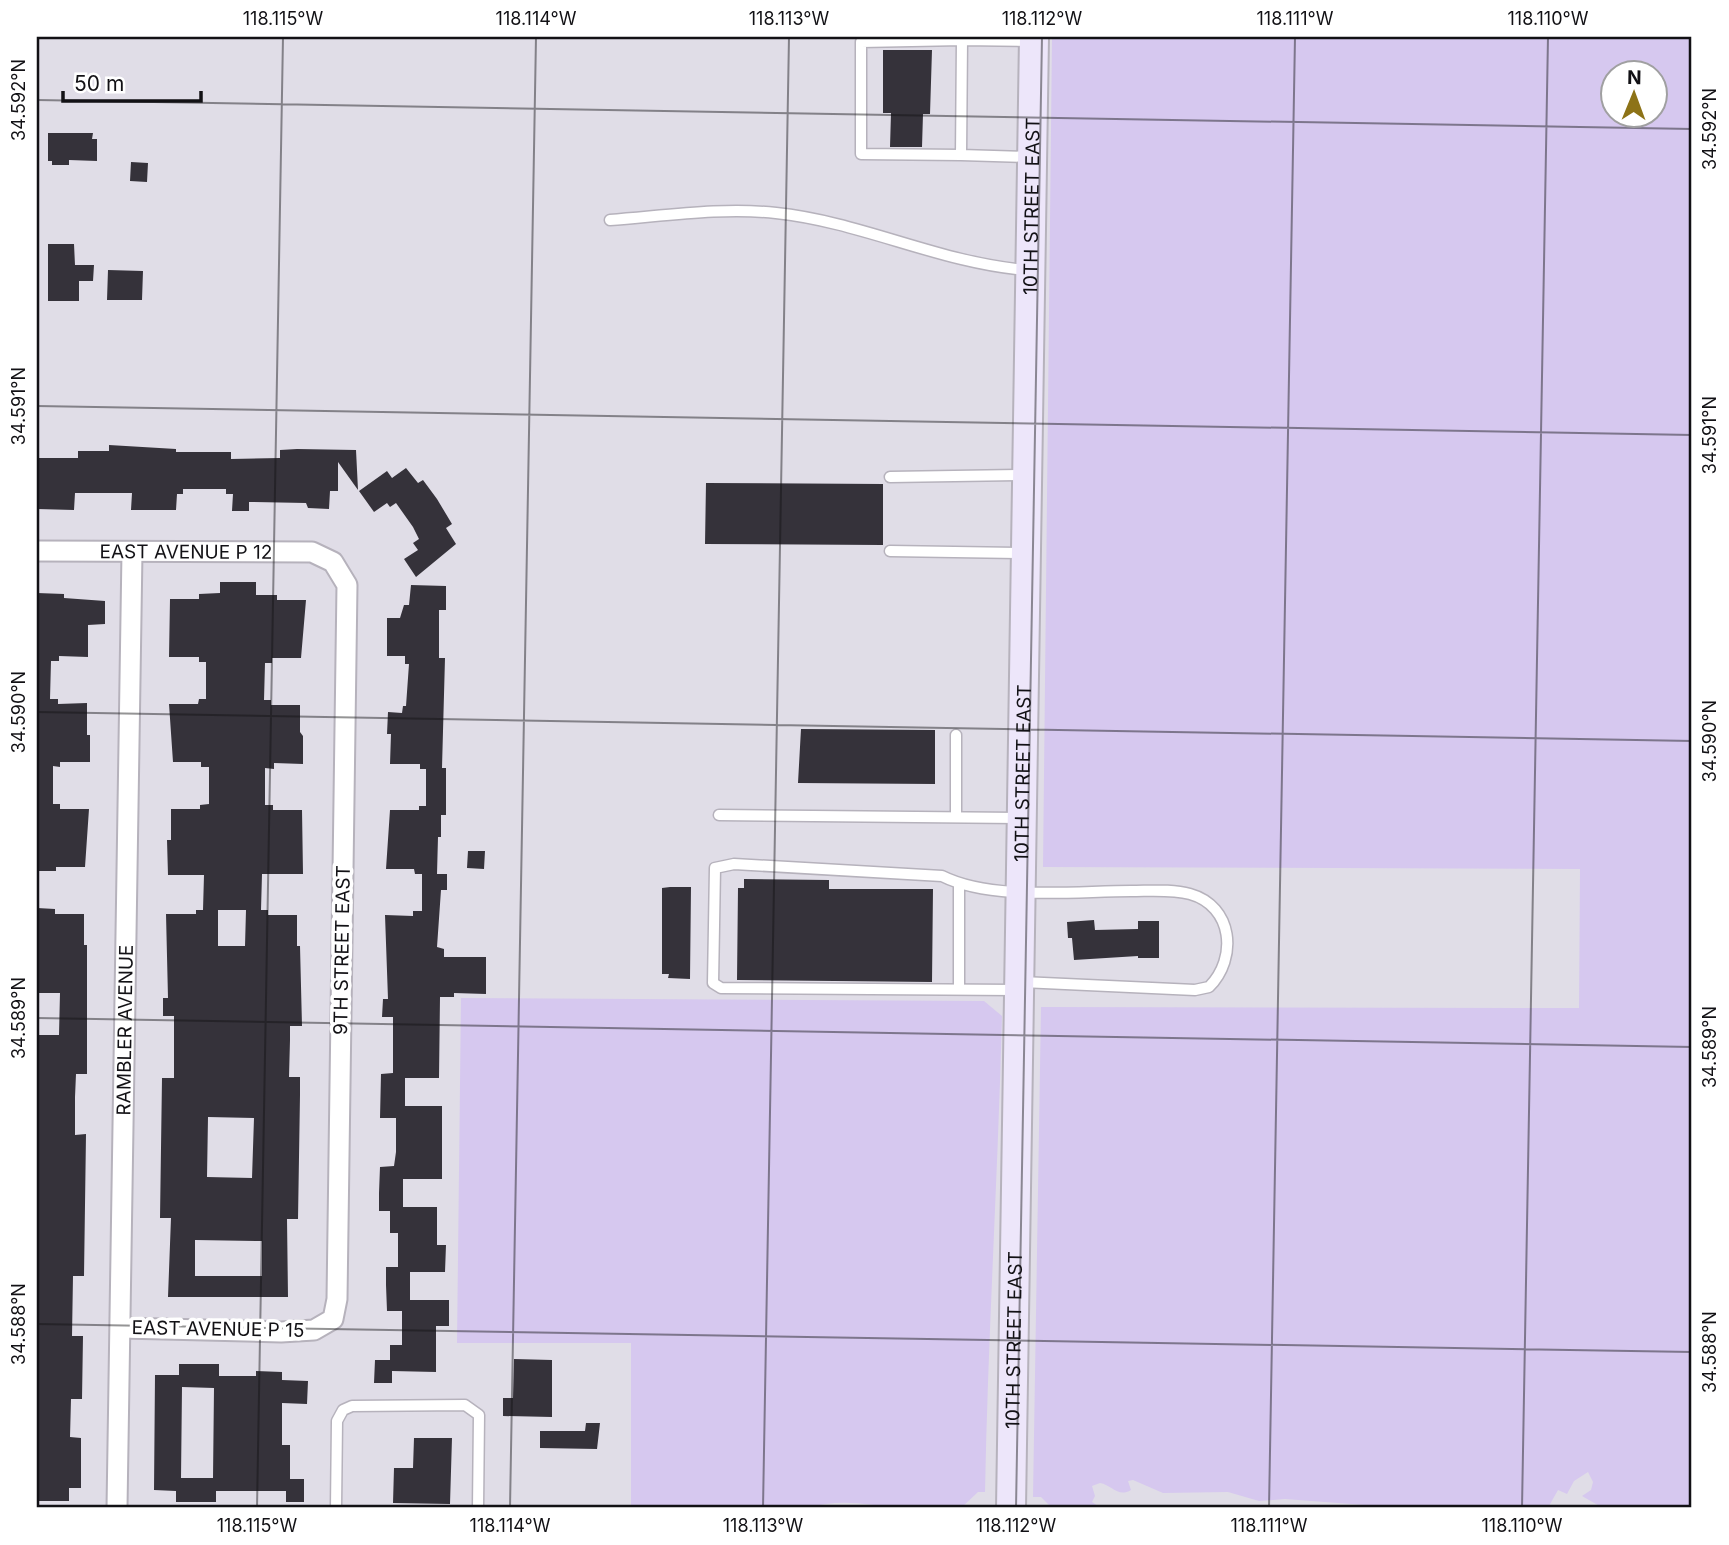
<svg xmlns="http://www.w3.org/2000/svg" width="1729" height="1545" font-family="Inter,sans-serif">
<rect width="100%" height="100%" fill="#e0dde7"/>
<!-- green -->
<path fill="#d6c8ef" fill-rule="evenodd" d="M 1052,37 L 1692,37 L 1692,1508 L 1603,1508 L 1582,1496 L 1591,1490 L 1593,1482 L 1588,1472 L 1574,1481 L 1567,1494 L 1558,1490 L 1549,1506 L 1540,1508 L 1404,1508 L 1285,1499 L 1259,1501 L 1228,1492 L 1163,1493 L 1133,1480 L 1128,1481 L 1131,1490 C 1118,1498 1112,1485 1100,1483 L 1092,1486 L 1095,1496 L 1092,1502 L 1101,1508 L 1052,1508 L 1041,1497 L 1033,1497 L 1041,1007 L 1579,1008 L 1580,869 L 1043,867 ZM 1614,74 L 1656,74 L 1656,116 L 1614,116 Z
M 461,998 L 984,1001 L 1002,1016 C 998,1175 988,1333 985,1492 L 978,1492 L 961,1508 C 941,1508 920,1510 901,1508 C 869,1505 839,1498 808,1508 L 631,1508 L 631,1343 L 457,1343 Z"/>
<!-- building -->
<path fill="#35323a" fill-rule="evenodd" d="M 883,50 L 932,50 L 930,114 L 923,114 L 922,147 L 890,147 L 891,113 L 883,113 Z
M 48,133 L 93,133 L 92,139 L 97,139 L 97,161 L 69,160 L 69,165 L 52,165 L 52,161 L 48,161 Z
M 131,162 L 148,163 L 147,182 L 130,181 Z
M 48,244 L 74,244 L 75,265 L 94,265 L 93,281 L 79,281 L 79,301 L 48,301 Z
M 108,270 L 143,271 L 142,300 L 107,300 Z
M 109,445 L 176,449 L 176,452 L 231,452 L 231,459 L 280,458 L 280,450 L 297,449 L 356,450 L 358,490 L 338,462 L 338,491 L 330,491 L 329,509 L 308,508 L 306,503 L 249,502 L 249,511 L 232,511 L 233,494 L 226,494 L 226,489 L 183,489 L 183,494 L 177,494 L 176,510 L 131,510 L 132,493 L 75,493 L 74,510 L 37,509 L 37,458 L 78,458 L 78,451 L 109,451 Z
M 406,468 L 418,483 L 423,480 L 437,499 L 452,524 L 446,528 L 456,544 L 416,577 L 404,559 L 418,550 L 413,543 L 419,539 L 413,527 L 396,503 L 390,507 L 387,503 L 374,512 L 359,491 L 387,471 L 392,478 Z
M 706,483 L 883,484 L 883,545 L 705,544 Z
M 220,582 L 256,582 L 256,595 L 277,595 L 277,600 L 306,600 L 301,658 L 272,658 L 272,663 L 265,663 L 264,700 L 271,700 L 271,705 L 300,705 L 300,732 L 303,736 L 303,764 L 274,763 L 274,769 L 265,768 L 265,805 L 273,805 L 273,810 L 302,810 L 303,874 L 262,874 L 261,910 L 268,910 L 268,915 L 297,915 L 297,946 L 300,946 L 302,1026 L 290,1026 L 290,1040 L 289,1077 L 300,1077 L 300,1095 L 298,1219 L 287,1219 L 288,1297 L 168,1297 L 171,1218 L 160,1218 L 162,1078 L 174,1078 L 174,1016 L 163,1016 L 163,998 L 168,998 L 166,914 L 196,914 L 196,910 L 203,910 L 204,875 L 168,875 L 167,840 L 171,840 L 171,809 L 200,809 L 200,805 L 209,804 L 209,767 L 201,767 L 201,762 L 173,762 L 169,704 L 198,704 L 199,699 L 206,699 L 206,662 L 199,662 L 199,657 L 169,657 L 170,599 L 199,599 L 199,594 L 220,593 ZM 218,910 L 246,910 L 245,946 L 218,946 ZM 208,1117 L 254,1118 L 252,1178 L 207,1177 ZM 195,1240 L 262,1241 L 262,1276 L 195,1276 Z
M 411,585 L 446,586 L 446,610 L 439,610 L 439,658 L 445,658 L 442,768 L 446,768 L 446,815 L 441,815 L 441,837 L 438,837 L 437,874 L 447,874 L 447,890 L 441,890 L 437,947 L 444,949 L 444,957 L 486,957 L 486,994 L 454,993 L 454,997 L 440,997 L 439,1078 L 405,1078 L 405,1106 L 442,1106 L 442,1179 L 403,1179 L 403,1207 L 437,1207 L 437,1245 L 446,1245 L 445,1272 L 410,1272 L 410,1300 L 449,1300 L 449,1326 L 436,1326 L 436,1372 L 392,1371 L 392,1383 L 374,1383 L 375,1360 L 390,1360 L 390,1345 L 402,1345 L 402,1311 L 387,1311 L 386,1285 L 386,1267 L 398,1267 L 398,1233 L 390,1233 L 390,1211 L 379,1211 L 379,1193 L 380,1167 L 394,1166 L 396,1152 L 396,1118 L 380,1118 L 381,1074 L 393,1073 L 393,1017 L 382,1017 L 383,999 L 388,999 L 385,915 L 413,916 L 413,911 L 422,911 L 422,874 L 415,874 L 414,869 L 386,869 L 390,810 L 419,810 L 419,806 L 426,806 L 426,769 L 420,769 L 420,764 L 390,764 L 391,734 L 387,734 L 388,712 L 402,713 L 403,706 L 406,706 L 409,664 L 405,664 L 405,656 L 387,656 L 387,618 L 400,618 L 404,605 L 409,605 Z
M 37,593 L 64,594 L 64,598 L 105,601 L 105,624 L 88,625 L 88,657 L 59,656 L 59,661 L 51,661 L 50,699 L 58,699 L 58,704 L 87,703 L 87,735 L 90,735 L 90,762 L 60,762 L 60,767 L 53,766 L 53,804 L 60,804 L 60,809 L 89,809 L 85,867 L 56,867 L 56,871 L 37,871 Z
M 801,729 L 935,730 L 935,784 L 798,783 Z
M 468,851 L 485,851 L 484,869 L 467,868 Z
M 744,879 L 829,880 L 829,889 L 933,889 L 932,982 L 737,980 L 738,888 L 744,888 Z
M 670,887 L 691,887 L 690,979 L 668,978 L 669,974 L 662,974 L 662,888 Z
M 37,908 L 55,909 L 55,914 L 84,914 L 84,945 L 87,945 L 87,1074 L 76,1074 L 75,1097 L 75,1135 L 86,1134 L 84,1276 L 73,1276 L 72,1336 L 83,1336 L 82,1399 L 71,1399 L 70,1437 L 81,1438 L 81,1488 L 69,1488 L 69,1501 L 37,1501 L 37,1035 L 59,1035 L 60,993 L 37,993 Z
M 1094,920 L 1095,930 L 1138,929 L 1138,921 L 1159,921 L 1159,958 L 1138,958 L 1138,956 L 1074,960 L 1072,938 L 1068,938 L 1067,922 Z
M 514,1359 L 552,1360 L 552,1417 L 503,1416 L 503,1398 L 513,1398 Z
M 179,1364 L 219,1364 L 219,1376 L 256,1376 L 256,1371 L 282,1372 L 282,1380 L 308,1381 L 307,1404 L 282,1403 L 282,1445 L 290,1445 L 290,1479 L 304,1479 L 304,1502 L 286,1502 L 286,1491 L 216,1491 L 216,1502 L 176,1502 L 176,1491 L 154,1490 L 155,1375 L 179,1375 ZM 182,1387 L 214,1388 L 213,1478 L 181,1478 Z
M 586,1423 L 600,1423 L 597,1449 L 540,1448 L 540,1431 L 585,1431 Z
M 414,1438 L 452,1438 L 450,1504 L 393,1503 L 394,1468 L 413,1468 Z"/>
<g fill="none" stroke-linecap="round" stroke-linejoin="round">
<defs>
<path id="lane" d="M 961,155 L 861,154 L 861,42 L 962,40
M 1029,157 L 961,155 L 962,40 L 1030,41
M 610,220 C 664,216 722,207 776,213 C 862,222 940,263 1026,270
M 890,477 L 1026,475
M 890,551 L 1025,553
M 956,735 L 956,816
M 719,815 L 1020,818
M 959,989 L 959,884
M 1016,990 L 721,988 L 713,983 L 715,868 L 734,864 L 942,876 C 992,901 1075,891 1131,891 C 1150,891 1172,889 1190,894 C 1233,906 1238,958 1209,987 L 1195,990 L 1022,982
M 336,1508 L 337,1421 L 343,1410 L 352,1406 L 465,1405 L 479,1415 L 478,1508"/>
<g id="street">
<path id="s1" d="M 37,551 L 312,552 L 333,562 L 347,585 L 337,1299 L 333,1319 L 314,1330 L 281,1332 L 122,1328"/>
<path id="s2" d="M 117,1508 L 132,552"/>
</g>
<g id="secondary">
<path id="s3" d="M 1011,1508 L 1034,37"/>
</g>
</defs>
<!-- lane casing -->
<use href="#lane" stroke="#b6b2bc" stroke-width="13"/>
<!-- street casing -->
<use href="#street" stroke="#b6b2bc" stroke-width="23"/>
<!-- secondary casing -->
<use href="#secondary" stroke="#b6b2bc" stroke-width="32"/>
<!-- lane -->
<use href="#lane" stroke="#fff" stroke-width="10"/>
<!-- street -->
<use href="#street" stroke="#fff" stroke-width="19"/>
<!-- secondary -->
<use href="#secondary" stroke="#ede6fa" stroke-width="28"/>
</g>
<!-- ticks -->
<path fill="none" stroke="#121115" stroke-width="2" stroke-opacity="0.45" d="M 37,100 L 1692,129M 37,406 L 1692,435M 37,712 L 1692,741M 37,1018 L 1692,1047M 37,1324 L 1692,1352M 257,1508 L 283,37M 510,1508 L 536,37M 763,1508 L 789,37M 1016,1508 L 1042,37M 1269,1508 L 1295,37M 1522,1508 L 1548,37"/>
<g text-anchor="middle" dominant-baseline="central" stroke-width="7" stroke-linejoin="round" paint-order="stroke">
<!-- street labels -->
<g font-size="19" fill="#121115" stroke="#fff">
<text stroke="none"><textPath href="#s3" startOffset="1302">10TH STREET EAST</textPath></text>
<text stroke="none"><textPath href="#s1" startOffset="149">EAST AVENUE P 12</textPath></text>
<text stroke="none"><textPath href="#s3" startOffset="735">10TH STREET EAST</textPath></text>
<text transform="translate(342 950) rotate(-89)">9TH STREET EAST</text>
<text stroke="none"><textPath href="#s2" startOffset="478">RAMBLER AVENUE</textPath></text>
<text transform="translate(218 1329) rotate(1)">EAST AVENUE P 15</text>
<text stroke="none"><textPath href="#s3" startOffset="168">10TH STREET EAST</textPath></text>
</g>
</g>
<!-- border -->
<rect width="1729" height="1545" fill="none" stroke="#ffffff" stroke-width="77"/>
<!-- north arrow -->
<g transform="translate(1634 94) rotate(1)"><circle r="33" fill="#ffffff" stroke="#a0a0a1" stroke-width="2"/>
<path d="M0-5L12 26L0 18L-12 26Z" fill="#8d7317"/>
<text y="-10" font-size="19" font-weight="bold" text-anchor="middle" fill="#121115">N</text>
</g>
<!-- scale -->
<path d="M63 91v10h138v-10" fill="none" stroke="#121115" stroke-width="3.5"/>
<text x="74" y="91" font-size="21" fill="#121115" stroke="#ffffff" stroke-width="5" paint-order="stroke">50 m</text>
<rect x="38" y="38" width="1652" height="1468" fill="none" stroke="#121115" stroke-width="2.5"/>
<g font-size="18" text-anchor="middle" fill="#121115">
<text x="283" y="25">118.115°W</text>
<text x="536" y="25">118.114°W</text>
<text x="789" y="25">118.113°W</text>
<text x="1042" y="25">118.112°W</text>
<text x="1295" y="25">118.111°W</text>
<text x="1548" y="25">118.110°W</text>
<text transform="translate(19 100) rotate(-90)" y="6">34.592°N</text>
<text transform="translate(1710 129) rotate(-90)" y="6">34.592°N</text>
<text transform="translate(19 406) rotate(-90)" y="6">34.591°N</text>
<text transform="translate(1710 435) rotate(-90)" y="6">34.591°N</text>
<text transform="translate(19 712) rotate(-90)" y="6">34.590°N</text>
<text transform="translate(1710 741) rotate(-90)" y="6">34.590°N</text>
<text transform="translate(19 1018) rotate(-90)" y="6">34.589°N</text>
<text transform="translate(1710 1047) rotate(-90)" y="6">34.589°N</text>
<text transform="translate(19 1324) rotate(-90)" y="6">34.588°N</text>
<text transform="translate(1710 1352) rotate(-90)" y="6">34.588°N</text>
<text x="257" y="1532">118.115°W</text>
<text x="510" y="1532">118.114°W</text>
<text x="763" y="1532">118.113°W</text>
<text x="1016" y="1532">118.112°W</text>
<text x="1269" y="1532">118.111°W</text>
<text x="1522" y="1532">118.110°W</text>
</g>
</svg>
